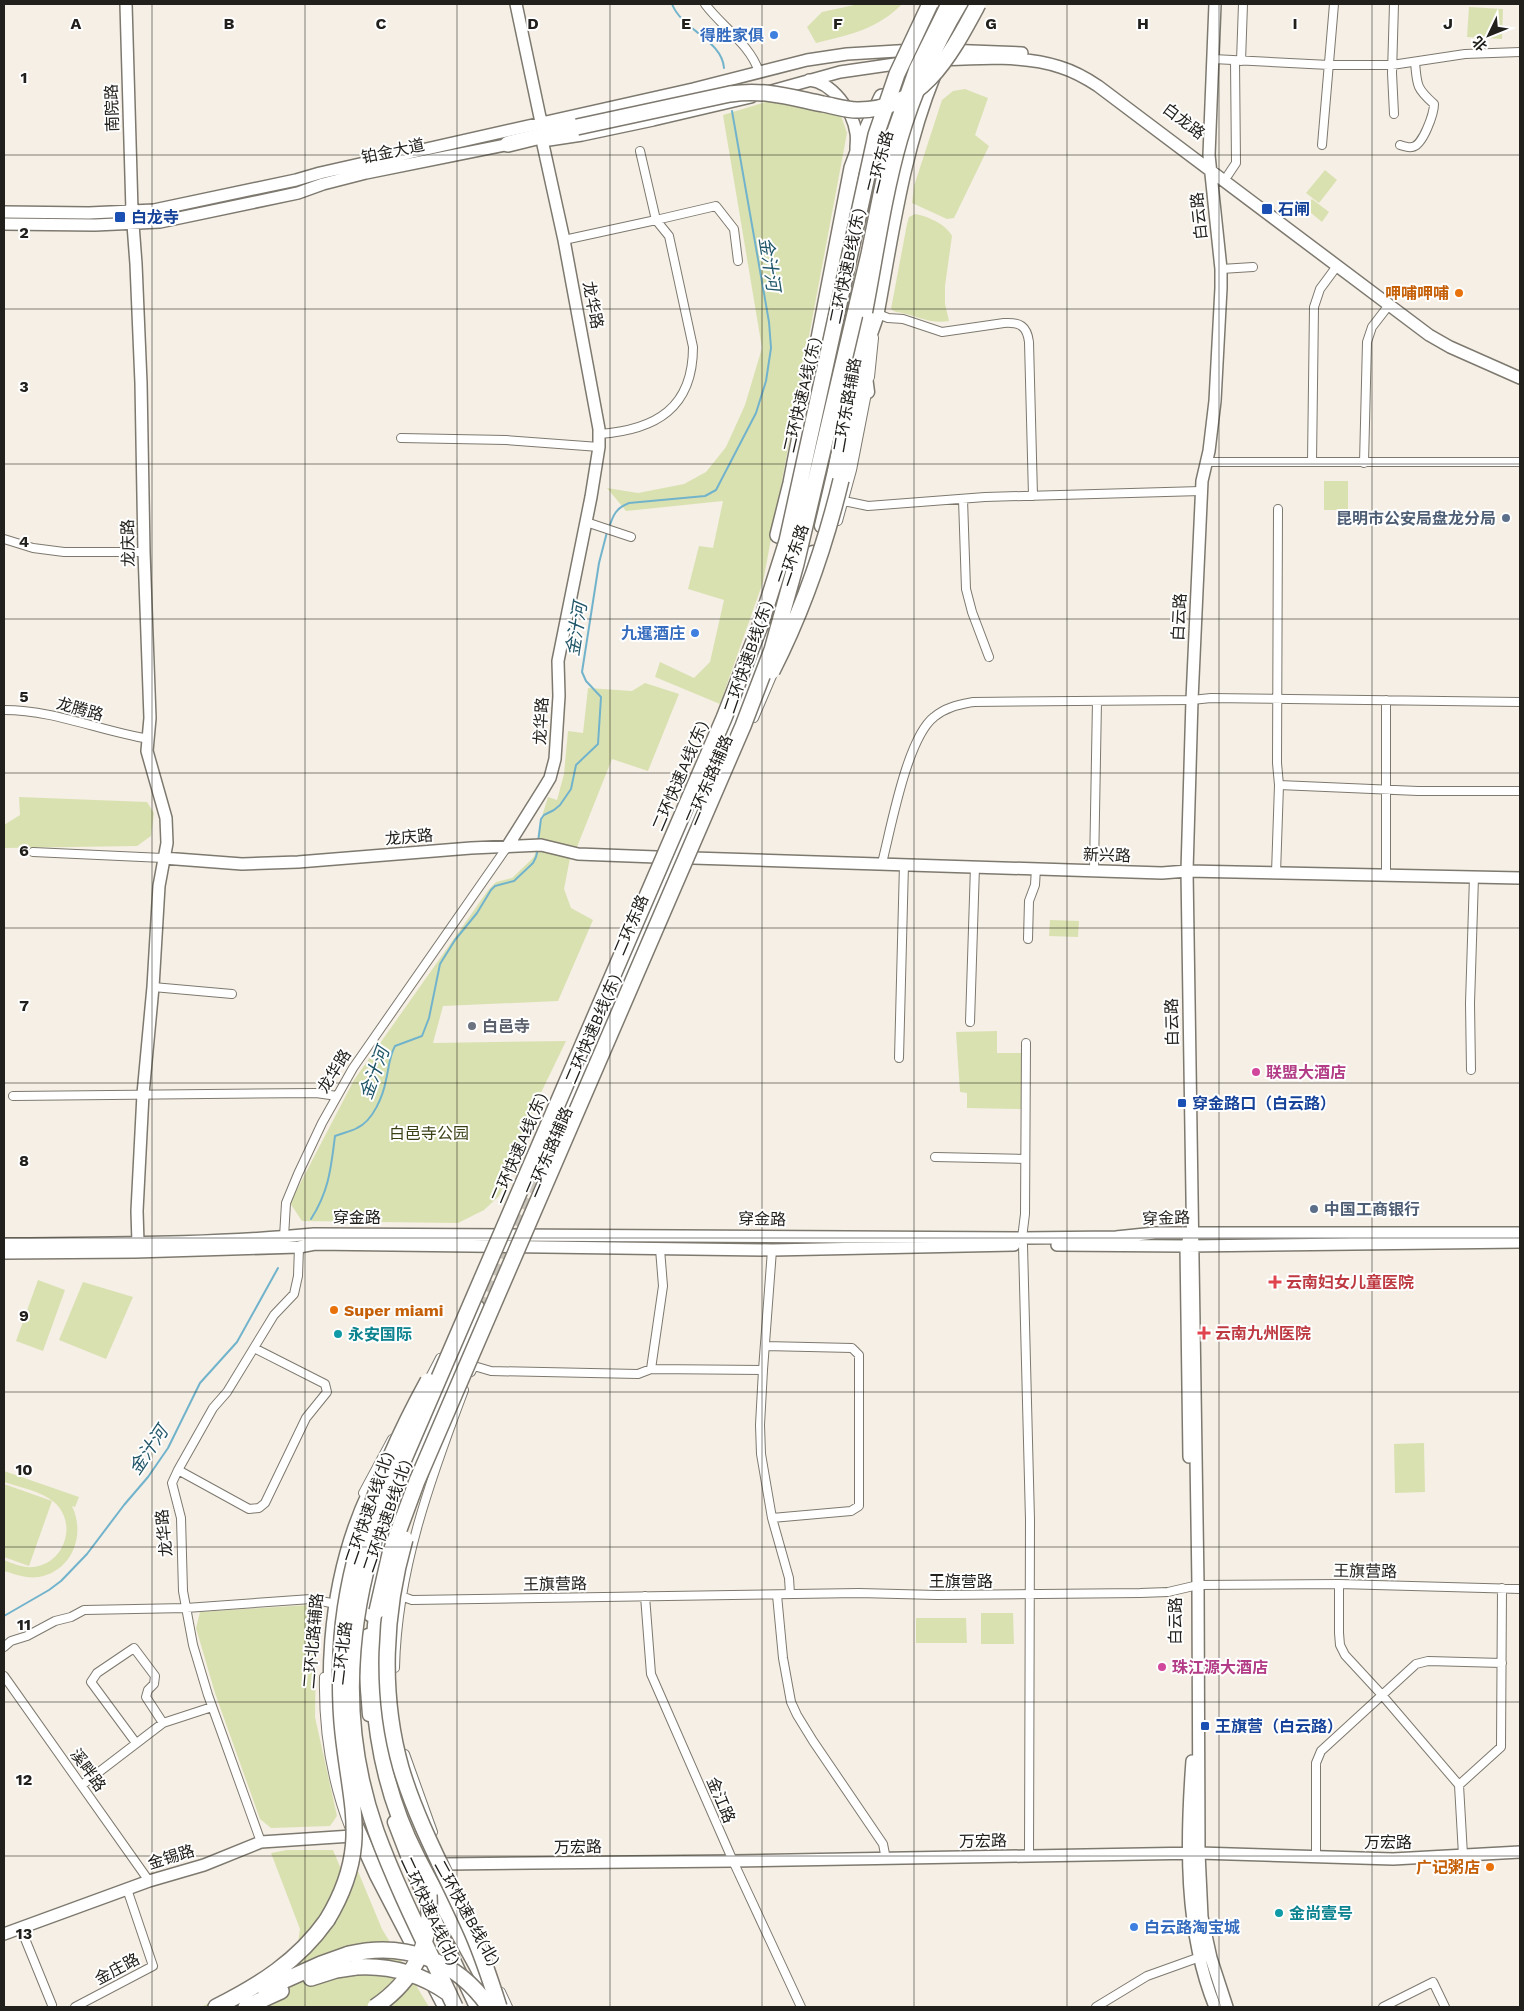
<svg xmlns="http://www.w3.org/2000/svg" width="1524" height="2011" font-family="'Work Sans','Noto Sans SC',sans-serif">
<rect width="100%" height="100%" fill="#f5efe5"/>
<!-- green -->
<path fill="#dae1b1" d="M 859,4 L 902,4 C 878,29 849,35 816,43 L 807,27 L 822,12 Z
M 1469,7 L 1503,9 L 1502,39 L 1467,37 Z
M 965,89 L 988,98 L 975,135 L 989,146 L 954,218 L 947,219 L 912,203 L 914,186 L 942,100 L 953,91 Z
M 782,97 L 838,107 L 847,133 L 763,582 L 720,704 L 655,677 L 660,662 L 694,678 L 710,662 L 724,600 L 688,589 L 699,546 L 713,548 L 723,501 L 626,511 L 607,488 L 638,493 L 684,484 L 706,472 L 726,447 L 745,405 L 762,348 L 723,115 Z
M 1325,170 L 1337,180 L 1319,203 L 1306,193 Z
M 1312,199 L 1329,212 L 1322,222 L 1305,208 Z
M 915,214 C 927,216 946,224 952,236 L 945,286 L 945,304 L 949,321 C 932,324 922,318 906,314 C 900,312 895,313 891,309 L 907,224 L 909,217 Z
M 1324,481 L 1348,481 L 1348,510 L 1324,510 Z
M 645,683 L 679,694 L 648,771 L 612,759 L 577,847 L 572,848 L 564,889 L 571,908 L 593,920 L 558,1001 L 443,1006 L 433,1043 L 566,1041 L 535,1105 L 524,1140 L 499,1196 L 484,1210 L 458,1223 L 302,1221 L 290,1203 L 354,1080 L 489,889 L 496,882 L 512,878 L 533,858 L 535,854 L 543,813 L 548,797 L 557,800 L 564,774 L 568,731 L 583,733 L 588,688 L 632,691 Z
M 19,797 L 147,802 L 154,813 L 151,836 L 137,846 L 4,848 L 4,825 L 20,815 Z
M 1050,920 L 1079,921 L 1078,937 L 1049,936 Z
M 997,1031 L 997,1053 L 1021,1053 L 1021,1109 L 967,1108 L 967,1093 L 960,1092 L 956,1032 Z
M 38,1280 L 65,1290 L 43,1351 L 16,1341 Z
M 83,1282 L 133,1297 L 106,1359 L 59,1340 Z
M 1424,1443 L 1425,1492 L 1395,1493 L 1394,1444 Z
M 4,1471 L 79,1497 L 75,1507 L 72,1506 C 86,1535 72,1571 39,1577 C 26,1579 15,1574 4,1571 L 4,1560 C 14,1564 23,1568 34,1567 C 65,1563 78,1523 54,1502 C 41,1491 19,1487 4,1482 Z
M 4,1484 L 52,1501 L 29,1566 L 4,1557 Z
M 308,1605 L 321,1617 L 316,1643 L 315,1717 L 337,1816 L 330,1826 L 271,1828 L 260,1819 L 215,1693 L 196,1628 L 200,1612 Z
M 981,1613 L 1013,1613 L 1014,1644 L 981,1644 Z
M 916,1618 L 966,1618 L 967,1643 L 916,1643 Z
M 287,1850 L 333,1850 L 343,1874 L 357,1869 L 382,1929 L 429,2007 L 201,2007 L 268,1974 L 297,1949 L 300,1929 L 271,1853 Z"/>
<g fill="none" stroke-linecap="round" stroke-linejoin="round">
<!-- stream -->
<path stroke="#72b3cc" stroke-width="2" d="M 672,4 C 682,30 722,40 724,68
M 609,528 C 613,515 616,508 629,503 L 705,496 L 716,490 L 756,413 L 766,381 L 771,348 L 769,322 L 732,111
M 538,842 L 541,819 L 544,815 L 554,810 L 560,805 L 571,789 L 576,765 L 598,744 L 601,697 L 586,681 L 582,672 L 599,563 L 607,532
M 311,1219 C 329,1191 331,1168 335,1136 C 342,1133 350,1132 357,1128 C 373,1121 383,1096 386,1080 C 389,1068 389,1057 395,1046 L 422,1036 L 429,1018 L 440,964 L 455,940 L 477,913 L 491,890 L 495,886 L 514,881 L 533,863 L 536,857 L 538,849
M 4,1616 L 49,1590 L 61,1581 L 87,1554 L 124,1505 L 148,1477 L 168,1448 L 200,1383 L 237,1342 L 278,1268"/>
<!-- primary-tunnel -->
<path stroke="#cbc6bd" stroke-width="12" stroke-dasharray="12 6" stroke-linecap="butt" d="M 482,1309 L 540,1175"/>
<defs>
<path id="street" d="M 705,4 C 722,27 750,44 759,72
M 1213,59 L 1329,65 L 1392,65 L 1465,54 L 1520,52
M 1241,61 L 1243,4
M 1394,114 L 1392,73 L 1394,4
M 1322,145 L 1334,4
M 1400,145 C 1403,146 1409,148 1412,147 C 1423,146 1434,113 1434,104 C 1416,88 1417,85 1415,62
M 640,151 L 656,220 L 716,206 L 734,229 L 738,261
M 1228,175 L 1236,163 L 1235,61
M 564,240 L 656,220 L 669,236 L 693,347 C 693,408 656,430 599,434
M 1221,269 L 1253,267
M 877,317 L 878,314 L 888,318 L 903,319 L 942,332 L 1004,323 C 1020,322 1027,326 1029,342 L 1033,496
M 870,377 L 874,338
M 401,438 L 506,440 L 599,447
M 1206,462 L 1520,462
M 1312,462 L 1314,307 L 1320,289 L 1337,266
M 1364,463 L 1367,342 L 1372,327 L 1389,305
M 963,499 L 966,589 L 972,612 L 989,657
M 844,501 L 868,506 L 985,497 L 1201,491
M 838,521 L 852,470 L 868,388
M 586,522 L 631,537
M 4,539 L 33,548 L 64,552 L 144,552
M 4,710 C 54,710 100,731 149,739
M 754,718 L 775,669
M 1279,785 L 1418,791 L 1520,791
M 33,852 L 163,858
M 882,863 C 891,828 907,738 934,717 C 946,707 958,705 973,702 L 1192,700 L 1211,698 L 1520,702
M 1094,870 L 1097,701
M 1276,873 L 1279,785 L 1277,763 L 1278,509
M 1386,875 L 1386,700
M 1028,939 L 1029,901 L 1035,885 L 1036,868
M 153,987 L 232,994
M 970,1022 L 975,866
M 899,1058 L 904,864
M 1471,1070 L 1470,1003 L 1474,877
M 13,1096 L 316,1093 L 337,1096
M 935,1157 L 1024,1159
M 284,1237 L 286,1203 L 298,1174 L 322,1123 L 353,1068 L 507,847
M 1022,1238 L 1025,1214 L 1026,1043
M 1023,1245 L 1030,1520 L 1029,1856
M 772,1250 L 763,1370 L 760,1425 L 761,1454 L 772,1518 L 789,1578 L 790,1594
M 765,1346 L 852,1348 L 859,1355 L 859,1506 L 851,1511 L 772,1518
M 651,1369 L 663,1286 L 660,1249
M 471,1372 L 474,1366 L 491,1371 L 638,1374 L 651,1369 L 763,1370
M 427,1383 L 440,1358
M 178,1470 L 249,1509 L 259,1508 L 265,1503 L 306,1418 L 327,1392 L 325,1384 L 254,1348
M 363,1493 L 392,1439
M 1339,1584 L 1339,1633 L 1340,1645 L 1345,1655 L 1382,1695 L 1459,1785 L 1463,1855
M 777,1595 L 783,1658 L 791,1702 L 797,1715 L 813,1741 L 883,1844 L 886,1859
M 401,1596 L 412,1600 L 859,1593 L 937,1595 L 1140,1593 L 1168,1592 L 1198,1585 L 1339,1584 L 1520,1589
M 645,1596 L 651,1674 L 733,1861 L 801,2007
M 4,1647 L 11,1641 L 27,1636 L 55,1621 L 71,1617 L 84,1610 L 186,1608 L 311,1599 L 331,1603
M 395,1668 C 397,1571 430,1480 464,1390
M 4,1676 L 149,1881
M 324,1677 C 323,1729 331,1781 350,1829
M 136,1743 L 91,1682 L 97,1673 L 134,1648 L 155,1676 L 154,1684 L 148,1690 L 146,1697 L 163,1723
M 405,1754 L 433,1832
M 82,1785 L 163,1723 L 212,1707
M 1459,1785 L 1501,1747 L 1502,1588
M 261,1842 L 208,1695 L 193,1645 L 183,1591 L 181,1518 L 172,1483 L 178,1470 L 213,1408 L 227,1392 L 274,1315 L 294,1294 L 298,1276 L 299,1247
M 1316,1857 L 1316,1763 L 1321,1751 L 1416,1664 L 1428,1661 L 1502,1663
M 21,1929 L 52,2005
M 501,1992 L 508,2007
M 75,2007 L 153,1966 L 127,1889
M 1096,2007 L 1147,1976 L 1200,1957
M 1383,2007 L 1433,1982 L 1445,2007"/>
<path id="secondary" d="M 126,4 L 132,211 L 136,264 L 141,383 L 144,552 L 150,718 L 147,751 L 166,818 L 167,843 L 159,886 L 153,987 L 143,1094 L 137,1211 L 138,1243
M 516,4 L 541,122
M 1215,4 L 1209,155 L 1221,269 L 1221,288 L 1215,401 L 1209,451 L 1202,481 L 1192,700 L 1187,871 L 1198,1585 L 1199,1853 L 1202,1917 L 1211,1958 L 1227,2007
M 945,50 L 1022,53
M 940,60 C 977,58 1024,55 1060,67 C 1073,71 1086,78 1098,86 L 1429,335 L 1450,347 L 1520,378
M 809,80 C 832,82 853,111 856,133 C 857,138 856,144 856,149
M 768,92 L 840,72 L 909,62
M 549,140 L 582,135 L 653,120 L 751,97
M 4,212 L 89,213 L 154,210 L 296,180 L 320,173 L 693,89 L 807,60 L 847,54 L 914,50
M 4,224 L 95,225 L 160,222 L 298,193 L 323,184 L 366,173 L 515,143
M 878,314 C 893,233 904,151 935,75
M 507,847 L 544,788 L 550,778 L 555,759 L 559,696 L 558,661 L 591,497 L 599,447 L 599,429 L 564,240 L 542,140
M 163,858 L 242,864 L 298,862 L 471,848 L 541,845 L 578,854 L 656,857
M 693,858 L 1162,873 L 1187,871 L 1520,878
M 1189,1239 L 1186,1246 L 1189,1457
M 4,1244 C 107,1243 211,1244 314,1234 L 1022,1238 L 1116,1237 L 1155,1233 L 1520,1233
M 1057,1245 L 1186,1246 L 1520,1242
M 4,1253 L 135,1252 L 299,1247 L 315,1244 L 772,1250 L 1014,1245
M 1192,1761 C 1186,1841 1184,1931 1215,2007
M 446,1864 L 733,1861 L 1199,1853 L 1393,1859 L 1520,1852
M 4,1934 L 149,1881 L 204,1865 L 261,1842 L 352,1836"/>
<path id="primary" d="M 864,354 L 878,314
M 865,369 L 868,392
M 821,526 L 834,471 L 858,352
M 786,619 L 813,552
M 737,708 L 762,645 L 785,577
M 540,1175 L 745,702
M 398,1493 L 478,1307
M 370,1615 C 375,1570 389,1528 406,1486
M 368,1635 L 366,1677 L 369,1715
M 394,1822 L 416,1879 L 476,2007"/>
<path id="highway" d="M 508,144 L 577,127
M 841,480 L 862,377 L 863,334 L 866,312
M 778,535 L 791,483 L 852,168 L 864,136 L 882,97
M 377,1611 C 367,1695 378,1780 416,1855 C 438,1900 465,1941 487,1985
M 345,1794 C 321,1697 328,1582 371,1491
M 354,1823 L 377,1874 L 446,2007
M 311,1978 L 336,1970 L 356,1967
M 265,1989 L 321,1964 L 349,1954
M 216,2007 C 260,1985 298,1961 327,1920
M 246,2007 L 281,1991"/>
</defs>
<!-- street casing -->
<use href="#street" stroke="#7e796f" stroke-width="10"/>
<!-- secondary casing -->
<use href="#secondary" stroke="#7e796f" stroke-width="14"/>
<!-- primary casing -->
<use href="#primary" stroke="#7e796f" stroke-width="15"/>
<!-- highway casing -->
<use href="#highway" stroke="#7e796f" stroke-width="18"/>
<!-- street -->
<use href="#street" stroke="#fff" stroke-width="8"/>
<!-- secondary -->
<use href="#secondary" stroke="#fff" stroke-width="11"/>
<!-- primary -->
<use href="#primary" stroke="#fff" stroke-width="12"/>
<!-- highway -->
<use href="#highway" stroke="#fff" stroke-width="15"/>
<defs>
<path id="primary-bridge" d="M 866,312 C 877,255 885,196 901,140 C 915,92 936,46 961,4"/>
<path id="highway-bridge" d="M 577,127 L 730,94 C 765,89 789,97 823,104 C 834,106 846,110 857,110 C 922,111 951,54 978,4
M 772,671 C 803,610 825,546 841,480
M 405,1539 C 384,1612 380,1694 401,1768 C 418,1825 448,1878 472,1932 C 483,1957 491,1982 499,2007
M 377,1611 L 390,1554 L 417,1481 L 743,726 L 772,650 L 796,564 L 869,254 L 892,140 L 917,69 L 949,4
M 327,1920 C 370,1849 351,1808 343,1733 C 340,1706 340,1680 341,1653 C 345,1560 383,1463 428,1381
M 349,1954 C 404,1941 457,1960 489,2007
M 356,1967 C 389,1965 421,1974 448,1993
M 375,2007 C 415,1980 432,1943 429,1895
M 455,2007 C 428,1949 398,1891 376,1831 C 333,1709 350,1590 398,1473 L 724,718 L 760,626 L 787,541 L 876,135 L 897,74 L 930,4"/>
</defs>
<!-- primary-bridge casing -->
<use href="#primary-bridge" stroke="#7e796f" stroke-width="15" stroke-linecap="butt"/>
<!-- highway-bridge casing -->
<use href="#highway-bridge" stroke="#7e796f" stroke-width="18" stroke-linecap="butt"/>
<!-- primary-bridge -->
<use href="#primary-bridge" stroke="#fff" stroke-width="12"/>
<!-- highway-bridge -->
<use href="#highway-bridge" stroke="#fff" stroke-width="15"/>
</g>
<!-- grid -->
<path fill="none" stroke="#22201c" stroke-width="1" stroke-opacity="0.55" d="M 152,4 L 152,2007M 305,4 L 305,2007M 457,4 L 457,2007M 610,4 L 610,2007M 762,4 L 762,2007M 914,4 L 914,2007M 1067,4 L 1067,2007M 1219,4 L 1219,2007M 1372,4 L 1372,2007M 4,155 L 1520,155M 4,309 L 1520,309M 4,464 L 1520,464M 4,619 L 1520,619M 4,773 L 1520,773M 4,928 L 1520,928M 4,1083 L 1520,1083M 4,1238 L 1520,1238M 4,1392 L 1520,1392M 4,1547 L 1520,1547M 4,1702 L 1520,1702M 4,1856 L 1520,1856"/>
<!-- markers -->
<g fill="#3f7fe0" stroke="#fff" stroke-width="2">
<circle cx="774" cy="35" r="5"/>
<circle cx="695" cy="633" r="5"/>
<circle cx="1134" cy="1927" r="5"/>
</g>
<g fill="#1a4fb4" stroke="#fff" stroke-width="2">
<rect x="1261" y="203" width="12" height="12" rx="2.5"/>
<rect x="114" y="211" width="12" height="12" rx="2.5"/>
<rect x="1177" y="1098" width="10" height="10" rx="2.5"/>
<rect x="1200" y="1721" width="10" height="10" rx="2.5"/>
</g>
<g fill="#e8710a" stroke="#fff" stroke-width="2">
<circle cx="1459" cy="293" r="5"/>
<circle cx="334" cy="1310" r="5"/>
<circle cx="1490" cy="1867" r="5"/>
</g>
<g fill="#5c6f8a" stroke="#fff" stroke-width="2">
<circle cx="1506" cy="518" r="5"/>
<circle cx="1314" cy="1209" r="5"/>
</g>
<circle fill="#6b7280" stroke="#fff" stroke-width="2" cx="472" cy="1026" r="5"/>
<g fill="#d1479c" stroke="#fff" stroke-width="2">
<circle cx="1256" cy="1072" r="5"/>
<circle cx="1162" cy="1667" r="5"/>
</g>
<g fill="#e0444e" stroke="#fff" stroke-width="2">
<path d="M1272.5 1274.5h5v5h5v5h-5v5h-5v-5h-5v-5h5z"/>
<path d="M1201.5 1325.5h5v5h5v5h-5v5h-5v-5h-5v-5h5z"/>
</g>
<g fill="#0f9aa8" stroke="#fff" stroke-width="2">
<circle cx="338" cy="1334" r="5"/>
<circle cx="1279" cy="1913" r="5"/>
</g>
<g text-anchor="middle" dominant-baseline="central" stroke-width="4" stroke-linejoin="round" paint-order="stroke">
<!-- shop labels -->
<g font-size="16" font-weight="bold" fill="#366cbe" stroke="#fff" text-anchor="end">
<text x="764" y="35">得胜家俱</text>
<text x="685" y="633">九暹酒庄</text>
<text x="1144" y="1927" text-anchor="start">白云路淘宝城</text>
</g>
<!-- street labels -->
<g font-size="16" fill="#22201c" stroke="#fff">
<text transform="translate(112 108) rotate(-92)">南院路</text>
<text transform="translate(1184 121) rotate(37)">白龙路</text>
<text transform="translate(393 151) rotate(-12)">铂金大道</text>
<text transform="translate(880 162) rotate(-76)">二环东路</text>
<text transform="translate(1199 216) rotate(-96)">白云路</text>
<text transform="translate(847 266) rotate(-78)">二环快速B线(东)</text>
<text transform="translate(593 305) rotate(79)">龙华路</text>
<text transform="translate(802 395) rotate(-77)">二环快速A线(东)</text>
<text transform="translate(847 405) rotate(-80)">二环东路辅路</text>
<text transform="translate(128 543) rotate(-91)">龙庆路</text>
<text transform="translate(793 555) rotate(-71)">二环东路</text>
<text transform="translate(1179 617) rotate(-87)">白云路</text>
<text transform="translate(748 657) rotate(-71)">二环快速B线(东)</text>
<text transform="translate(80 709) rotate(15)">龙腾路</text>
<text transform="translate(541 721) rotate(-87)">龙华路</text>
<text transform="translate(680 776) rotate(-67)">二环快速A线(东)</text>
<text transform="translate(709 780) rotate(-67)">二环东路辅路</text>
<text transform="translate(409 837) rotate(-5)">龙庆路</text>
<text transform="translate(1107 855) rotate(2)">新兴路</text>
<text transform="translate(631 925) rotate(-67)">二环东路</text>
<text transform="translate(1172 1022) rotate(-91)">白云路</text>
<text transform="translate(593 1029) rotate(-67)">二环快速B线(东)</text>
<text transform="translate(334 1071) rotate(-58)">龙华路</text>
<text transform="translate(519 1148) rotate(-67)">二环快速A线(东)</text>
<text transform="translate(549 1152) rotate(-67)">二环东路辅路</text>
<text x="357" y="1217">穿金路</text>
<text transform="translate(1166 1218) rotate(-2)">穿金路</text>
<text transform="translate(762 1219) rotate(1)">穿金路</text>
<text transform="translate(369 1508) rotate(-71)">二环快速A线(北)</text>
<text transform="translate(387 1516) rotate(-71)">二环快速B线(北)</text>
<text transform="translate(164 1533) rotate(-96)">龙华路</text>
<text transform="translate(1365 1571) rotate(1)">王旗营路</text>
<text x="961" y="1581">王旗营路</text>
<text transform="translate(555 1584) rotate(-1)">王旗营路</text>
<text transform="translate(1175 1621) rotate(-90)">白云路</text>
<text transform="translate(313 1641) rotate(-85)">二环北路辅路</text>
<text transform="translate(342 1653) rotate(-83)">二环北路</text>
<text transform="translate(88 1770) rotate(54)">溪畔路</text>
<text transform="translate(721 1800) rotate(67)">金江路</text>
<text transform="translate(983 1841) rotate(-1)">万宏路</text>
<text x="1388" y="1842">万宏路</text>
<text transform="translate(578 1847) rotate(-1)">万宏路</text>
<text transform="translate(171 1857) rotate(-17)">金锡路</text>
<text transform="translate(430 1911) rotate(65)">二环快速A线(北)</text>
<text transform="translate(467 1913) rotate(61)">二环快速B线(北)</text>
<text transform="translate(117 1969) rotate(-28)">金庄路</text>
</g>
<!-- transit labels -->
<g font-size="16" font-weight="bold" fill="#164399" stroke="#fff" text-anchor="start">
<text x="1278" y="209">石闸</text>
<text x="131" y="217">白龙寺</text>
<text x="1192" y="1103">穿金路口（白云路）</text>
<text x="1215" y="1726">王旗营（白云路）</text>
</g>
<!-- food labels -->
<g font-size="16" font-weight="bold" fill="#c56008" stroke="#fff" text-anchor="end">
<text x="1449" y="293">呷哺呷哺</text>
<text x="344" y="1310" text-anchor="start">Super miami</text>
<text x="1480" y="1867">广记粥店</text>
</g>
<!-- service labels -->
<g font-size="16" font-weight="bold" fill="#4e5e75" stroke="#fff" text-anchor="end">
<text x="1496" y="518">昆明市公安局盘龙分局</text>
<text x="1324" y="1209" text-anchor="start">中国工商银行</text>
</g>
<!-- worship labels -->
<g font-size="16" font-weight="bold" fill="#5b616d" stroke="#fff" text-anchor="start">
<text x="482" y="1026">白邑寺</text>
</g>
<!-- hotel labels -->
<g font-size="16" font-weight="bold" fill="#b23c85" stroke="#fff" text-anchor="start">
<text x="1266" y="1072">联盟大酒店</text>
<text x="1172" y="1667">珠江源大酒店</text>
</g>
<!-- park labels -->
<g font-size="16" fill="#3b3f14" stroke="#fff">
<text x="429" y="1133">白邑寺公园</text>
</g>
<!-- health labels -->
<g font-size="16" font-weight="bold" fill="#be3a42" stroke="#fff" text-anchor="start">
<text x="1286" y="1282">云南妇女儿童医院</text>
<text x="1215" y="1333">云南九州医院</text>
</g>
<!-- culture labels -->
<g font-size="16" font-weight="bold" fill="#0d838f" stroke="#fff" text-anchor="start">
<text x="348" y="1334">永安国际</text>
<text x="1289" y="1913">金尚壹号</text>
</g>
<!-- water labels -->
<g font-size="18" font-style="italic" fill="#22576a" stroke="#fff">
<text transform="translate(770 264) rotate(81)">金汁河</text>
<text transform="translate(576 629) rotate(-81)">金汁河</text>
<text transform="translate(374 1073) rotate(-70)">金汁河</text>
<text transform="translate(148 1450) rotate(-56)">金汁河</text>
</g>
</g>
<g font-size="16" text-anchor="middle" font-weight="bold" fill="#22201c" stroke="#fff" stroke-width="4" stroke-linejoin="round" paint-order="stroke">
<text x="76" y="29">A</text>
<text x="229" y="29">B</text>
<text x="381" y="29">C</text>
<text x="533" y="29">D</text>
<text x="686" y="29">E</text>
<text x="838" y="29">F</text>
<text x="991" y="29">G</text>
<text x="1143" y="29">H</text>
<text x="1295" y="29">I</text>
<text x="1448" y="29">J</text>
<text x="24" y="83">1</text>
<text x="24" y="238">2</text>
<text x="24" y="392">3</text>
<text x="24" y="547">4</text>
<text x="24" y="702">5</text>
<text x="24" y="856">6</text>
<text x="24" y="1011">7</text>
<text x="24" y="1166">8</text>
<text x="24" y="1321">9</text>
<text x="24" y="1475">10</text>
<text x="24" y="1630">11</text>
<text x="24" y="1785">12</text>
<text x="24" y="1939">13</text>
</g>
<!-- border -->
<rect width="1524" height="2011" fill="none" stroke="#22201c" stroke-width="10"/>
<!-- north arrow -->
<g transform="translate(1489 35) rotate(227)" stroke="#ffffff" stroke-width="4" paint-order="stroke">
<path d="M0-4L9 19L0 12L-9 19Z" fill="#22201c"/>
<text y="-8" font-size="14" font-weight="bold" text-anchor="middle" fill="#22201c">北</text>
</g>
</svg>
